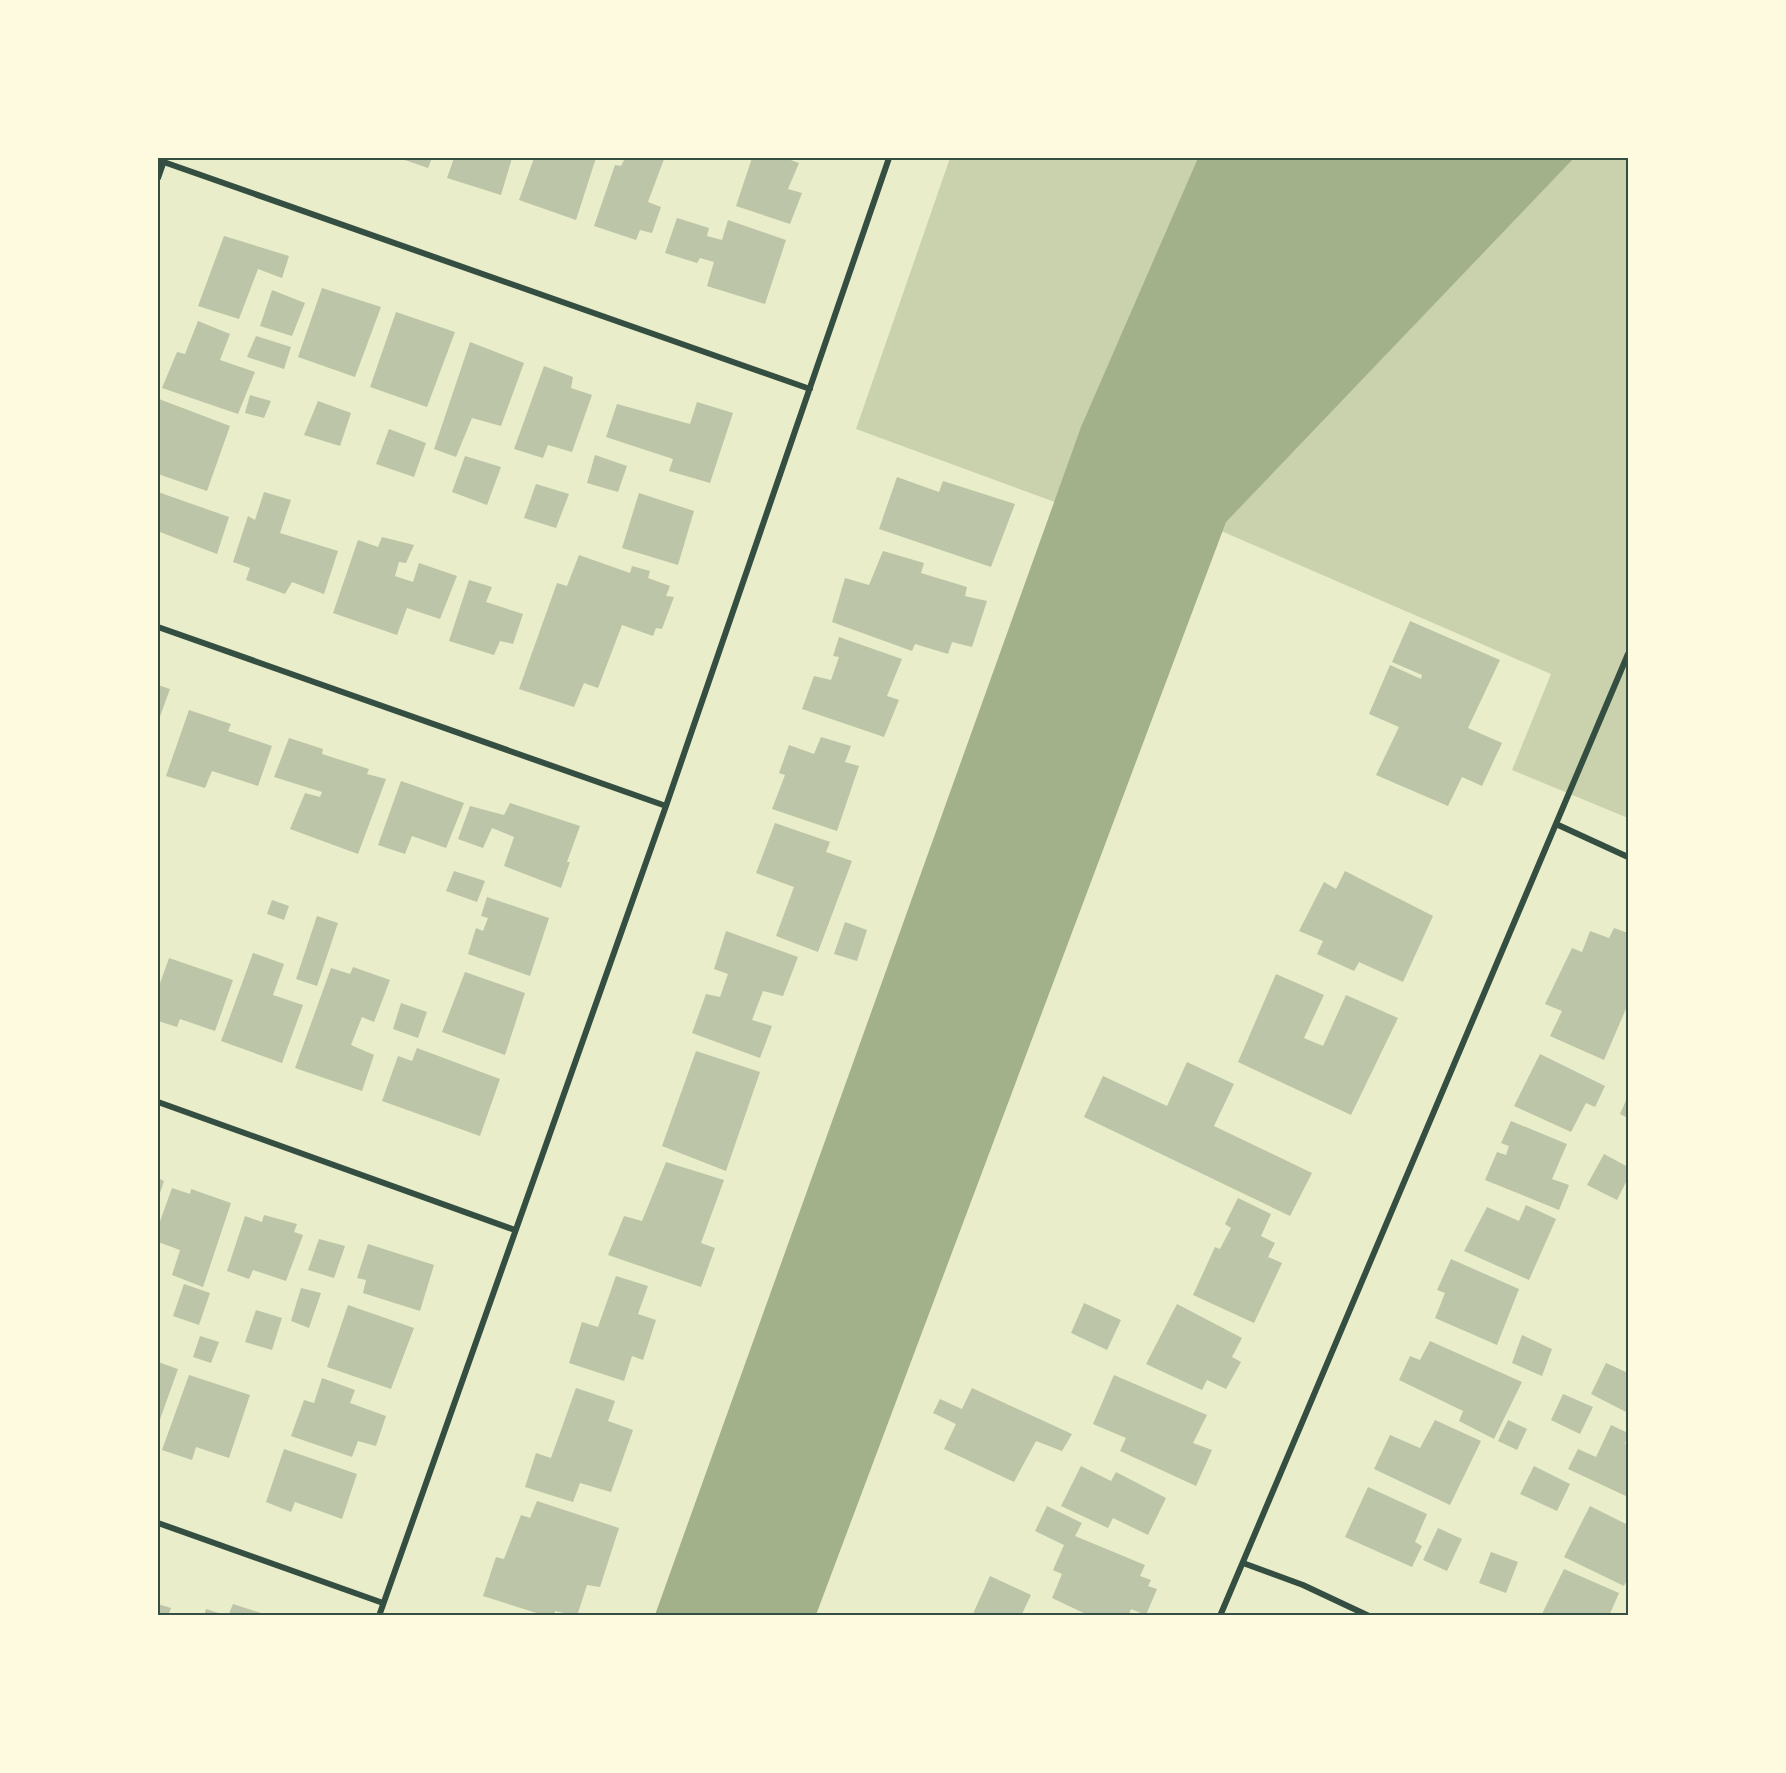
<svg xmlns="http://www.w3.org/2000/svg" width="1786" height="1773" font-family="Inter,sans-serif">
<rect width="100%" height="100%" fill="#e9edc9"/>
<!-- green -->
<path fill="#cad2ad" d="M 950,158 L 1628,158 L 1628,818 L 1512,770 L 1551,674 L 1205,524 L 1087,514 L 856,429 Z"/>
<!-- water -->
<path fill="#a3b18a" d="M 1198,158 L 1574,158 L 1226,522 L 816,1615 L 655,1615 L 1081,427 Z"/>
<!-- building -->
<path fill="#bcc5a7" d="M 399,158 L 432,158 L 428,168 Z
M 454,158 L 512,158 L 501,195 L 447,178 Z
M 534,158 L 596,158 L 576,220 L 519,200 Z
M 625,158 L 664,159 L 648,202 L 661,207 L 652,233 L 640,230 L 636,240 L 594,226 L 615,165 L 621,166 Z
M 752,158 L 785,158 L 799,163 L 788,189 L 802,193 L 790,224 L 736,206 Z
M 677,218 L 709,228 L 707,236 L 722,240 L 728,220 L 786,240 L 765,304 L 707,286 L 714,262 L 700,258 L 697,263 L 665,253 Z
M 224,236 L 289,256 L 282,278 L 258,269 L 239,319 L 198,306 Z
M 322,288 L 381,307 L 355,377 L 298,357 Z
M 272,290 L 305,303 L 292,336 L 260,326 Z
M 396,312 L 455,332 L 427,407 L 370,387 Z
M 198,321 L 230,334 L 220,360 L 255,372 L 238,414 L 162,388 L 177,352 L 185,354 Z
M 256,336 L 291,347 L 284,369 L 247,357 Z
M 470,342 L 524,363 L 501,426 L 472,418 L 456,457 L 434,449 Z
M 544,366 L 573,377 L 571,388 L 592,395 L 572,452 L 548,445 L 543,458 L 514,449 Z
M 250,395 L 271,401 L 264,418 L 245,413 Z
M 159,399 L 230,426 L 207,491 L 158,474 Z
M 318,401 L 351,413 L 340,446 L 304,435 Z
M 697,402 L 733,413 L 710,483 L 669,471 L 673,459 L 606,437 L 617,404 L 690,424 Z
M 389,429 L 426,443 L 414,477 L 376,464 Z
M 595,455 L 627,466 L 618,492 L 587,483 Z
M 465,456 L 501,467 L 487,505 L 452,492 Z
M 897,477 L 939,492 L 943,481 L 1015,504 L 991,567 L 879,529 Z
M 536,484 L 569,494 L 556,528 L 524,518 Z
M 158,492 L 229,517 L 217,554 L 160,532 L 158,539 Z
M 264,492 L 291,500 L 280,533 L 338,551 L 324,594 L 292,582 L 285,594 L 246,580 L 250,568 L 233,562 L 248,516 L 255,520 Z
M 639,493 L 694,511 L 678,565 L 622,548 Z
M 382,537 L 414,545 L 406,563 L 399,562 L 395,576 L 413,582 L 419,563 L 457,576 L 440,619 L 407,608 L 397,635 L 333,613 L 358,540 L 378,547 Z
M 883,551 L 924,563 L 921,573 L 967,587 L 965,596 L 987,601 L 972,647 L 952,642 L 948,654 L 915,644 L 912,651 L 832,622 L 845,578 L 869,585 Z
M 579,555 L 630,573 L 632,566 L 650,571 L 648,578 L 670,586 L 666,596 L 674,597 L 662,629 L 656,628 L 653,636 L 622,625 L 598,688 L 584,683 L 574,707 L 519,689 L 557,583 L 567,586 Z
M 469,580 L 492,587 L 486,602 L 523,614 L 513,644 L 500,641 L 494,655 L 449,641 Z
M 1410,621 L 1500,660 L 1468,728 L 1502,743 L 1482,786 L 1462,777 L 1448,806 L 1376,775 L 1399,727 L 1369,714 L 1390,665 L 1421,679 L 1422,675 L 1392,662 Z
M 839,637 L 902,659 L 887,696 L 899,700 L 884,737 L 802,709 L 814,676 L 831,680 L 839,657 L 833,656 Z
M 158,685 L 170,689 L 158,722 Z
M 189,710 L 231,724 L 228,731 L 272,746 L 258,786 L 212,771 L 205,788 L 166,776 Z
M 821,737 L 851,746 L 845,762 L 859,766 L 837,831 L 772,809 L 785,775 L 779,773 L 789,745 L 814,754 Z
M 289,738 L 323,749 L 322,754 L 369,769 L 367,774 L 386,779 L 358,854 L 290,829 L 305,793 L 320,797 L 322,792 L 274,777 Z
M 401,781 L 464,803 L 446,848 L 412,836 L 405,854 L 378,845 Z
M 510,803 L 580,826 L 567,862 L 570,862 L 561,888 L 504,866 L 514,837 L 492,828 L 483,848 L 458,839 L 470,806 L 504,815 Z
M 775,823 L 830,842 L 826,852 L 852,861 L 818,952 L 776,936 L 794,887 L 756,873 Z
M 454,871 L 485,881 L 477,902 L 446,891 Z
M 1345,871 L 1433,916 L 1403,982 L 1359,962 L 1354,971 L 1317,954 L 1323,941 L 1299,931 L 1324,882 L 1336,889 Z
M 487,897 L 549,918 L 530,976 L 468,954 L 476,928 L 483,931 L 488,918 L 481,916 Z
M 272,900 L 289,906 L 284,920 L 267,914 Z
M 317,916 L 338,923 L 317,986 L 296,979 Z
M 845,922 L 867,930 L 857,961 L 834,954 Z
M 1614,928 L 1628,933 L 1628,1004 L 1604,1060 L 1550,1036 L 1562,1011 L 1545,1004 L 1572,948 L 1582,952 L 1590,931 L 1609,938 Z
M 726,931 L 798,957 L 783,996 L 763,991 L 752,1020 L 772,1026 L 760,1058 L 692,1033 L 706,994 L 720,997 L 728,974 L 714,969 Z
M 253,953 L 284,964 L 273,995 L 303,1005 L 282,1063 L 221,1041 Z
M 169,958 L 233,980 L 215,1031 L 180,1019 L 177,1027 L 158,1021 L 158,989 Z
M 353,967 L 390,980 L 374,1022 L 362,1017 L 351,1045 L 374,1055 L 362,1091 L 295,1068 L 331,968 L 350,974 Z
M 465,972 L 525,993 L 505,1055 L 442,1032 Z
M 1276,974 L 1324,995 L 1304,1038 L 1323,1046 L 1346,995 L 1398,1018 L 1351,1115 L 1238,1062 Z
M 401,1003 L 427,1012 L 418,1038 L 393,1029 Z
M 417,1048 L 500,1079 L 480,1136 L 382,1101 L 398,1056 L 412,1061 Z
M 696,1051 L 760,1072 L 726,1171 L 662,1146 Z
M 1540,1054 L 1605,1086 L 1595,1107 L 1586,1103 L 1571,1132 L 1514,1106 Z
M 1187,1062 L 1234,1084 L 1214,1126 L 1312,1173 L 1290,1216 L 1084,1117 L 1103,1076 L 1167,1106 Z
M 1628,1096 L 1628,1118 L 1620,1114 Z
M 1511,1121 L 1567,1144 L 1552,1179 L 1569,1185 L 1559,1210 L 1485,1180 L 1497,1152 L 1506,1155 L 1509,1146 L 1501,1143 Z
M 1604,1154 L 1628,1167 L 1628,1178 L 1617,1200 L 1587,1185 Z
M 666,1162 L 724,1180 L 701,1243 L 715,1248 L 701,1287 L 608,1255 L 624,1216 L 642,1221 Z
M 158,1178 L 164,1181 L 158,1199 Z
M 172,1188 L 190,1194 L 191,1189 L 231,1203 L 203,1287 L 172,1275 L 180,1250 L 158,1242 L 158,1227 Z
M 1238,1198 L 1271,1214 L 1261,1236 L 1275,1243 L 1268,1257 L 1282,1263 L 1254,1323 L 1193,1295 L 1215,1247 L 1220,1249 L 1231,1228 L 1225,1224 Z
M 1526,1205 L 1556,1219 L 1529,1280 L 1464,1251 L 1487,1207 L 1519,1221 Z
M 264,1215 L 297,1224 L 294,1232 L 303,1235 L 286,1281 L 253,1270 L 249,1279 L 227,1271 L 245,1216 L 262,1222 Z
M 319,1239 L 345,1246 L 334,1278 L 308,1270 Z
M 368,1244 L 434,1265 L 420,1311 L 363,1293 L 366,1280 L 357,1278 Z
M 1451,1259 L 1519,1289 L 1497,1345 L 1435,1318 L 1445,1293 L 1437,1290 Z
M 616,1276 L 648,1286 L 638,1314 L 656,1320 L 643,1360 L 632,1356 L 624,1381 L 569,1363 L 582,1322 L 598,1327 Z
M 184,1284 L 210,1293 L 199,1325 L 173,1316 Z
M 301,1288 L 321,1293 L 309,1328 L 291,1321 Z
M 1084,1303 L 1121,1320 L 1107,1350 L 1071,1333 Z
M 1177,1304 L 1242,1338 L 1232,1357 L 1241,1362 L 1226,1389 L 1207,1380 L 1202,1390 L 1146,1364 Z
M 348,1305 L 414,1328 L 391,1389 L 327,1367 Z
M 256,1310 L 282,1318 L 272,1350 L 245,1342 Z
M 1522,1335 L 1552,1349 L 1542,1376 L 1512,1363 Z
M 200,1336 L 219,1342 L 211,1363 L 193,1357 Z
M 1430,1341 L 1522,1382 L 1494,1439 L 1459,1421 L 1463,1411 L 1399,1380 L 1410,1356 L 1420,1360 Z
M 158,1362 L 178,1369 L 158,1425 Z
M 1606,1363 L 1628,1373 L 1628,1413 L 1591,1394 Z
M 189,1375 L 250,1395 L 229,1458 L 196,1447 L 192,1460 L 162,1450 Z
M 1114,1375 L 1207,1415 L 1193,1443 L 1212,1450 L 1196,1486 L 1120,1451 L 1126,1438 L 1093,1424 Z
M 322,1378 L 355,1390 L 350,1403 L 386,1416 L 376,1446 L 358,1441 L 352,1457 L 291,1436 L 304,1400 L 314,1403 Z
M 576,1388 L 615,1401 L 608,1421 L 633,1430 L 611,1492 L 580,1483 L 573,1502 L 525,1487 L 536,1453 L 551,1458 Z
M 972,1388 L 1072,1434 L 1062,1451 L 1036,1441 L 1014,1482 L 944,1449 L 956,1424 L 933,1413 L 940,1399 L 962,1409 Z
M 1563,1394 L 1593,1407 L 1580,1434 L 1551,1420 Z
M 1435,1420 L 1481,1441 L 1450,1505 L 1374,1469 L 1390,1435 L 1420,1448 Z
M 1508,1420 L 1527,1429 L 1517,1450 L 1498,1441 Z
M 1611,1425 L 1628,1433 L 1625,1444 L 1628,1445 L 1628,1497 L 1568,1469 L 1578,1449 L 1596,1457 Z
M 284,1449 L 357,1474 L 342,1519 L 295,1502 L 291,1512 L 266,1502 Z
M 1081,1466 L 1111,1481 L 1116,1472 L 1166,1498 L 1148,1535 L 1113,1518 L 1108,1528 L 1061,1506 Z
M 1534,1466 L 1570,1484 L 1557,1511 L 1520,1494 Z
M 1368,1487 L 1427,1514 L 1415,1542 L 1422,1546 L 1412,1567 L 1345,1537 Z
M 537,1501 L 619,1528 L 600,1587 L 587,1585 L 577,1616 L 555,1611 L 554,1616 L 546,1616 L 483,1596 L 496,1557 L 504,1559 L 521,1515 L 530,1518 Z
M 1047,1506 L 1082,1523 L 1075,1536 L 1145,1565 L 1140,1576 L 1151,1580 L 1148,1586 L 1157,1589 L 1146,1615 L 1131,1609 L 1128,1616 L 1090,1616 L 1052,1598 L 1062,1574 L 1053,1570 L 1064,1545 L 1035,1531 Z
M 1590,1506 L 1628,1525 L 1628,1578 L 1624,1586 L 1564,1557 Z
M 1438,1528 L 1462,1539 L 1447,1571 L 1423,1560 Z
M 1491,1552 L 1518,1562 L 1506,1593 L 1479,1583 Z
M 1564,1569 L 1619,1593 L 1609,1616 L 1541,1616 Z
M 990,1576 L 1031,1595 L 1021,1616 L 972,1616 Z
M 158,1604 L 171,1608 L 168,1616 L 158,1616 Z
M 233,1604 L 267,1615 L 267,1616 L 228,1616 Z
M 206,1609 L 225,1615 L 225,1616 L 204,1616 Z"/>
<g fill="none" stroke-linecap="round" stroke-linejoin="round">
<!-- minor -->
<path stroke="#344e41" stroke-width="6" d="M 158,160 L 810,389
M 158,178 L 165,158
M 158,627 L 666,806
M 1556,824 L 1628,857
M 158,1102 L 515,1230
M 158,1523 L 383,1603
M 1243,1563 L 1303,1585 L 1369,1616
M 379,1616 L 666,806 L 889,158
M 1220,1616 L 1628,654"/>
</g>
<!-- border -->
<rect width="1786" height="1773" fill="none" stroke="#fefae0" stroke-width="318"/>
<rect x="159" y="159" width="1468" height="1455" fill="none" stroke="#344e41" stroke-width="2"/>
</svg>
